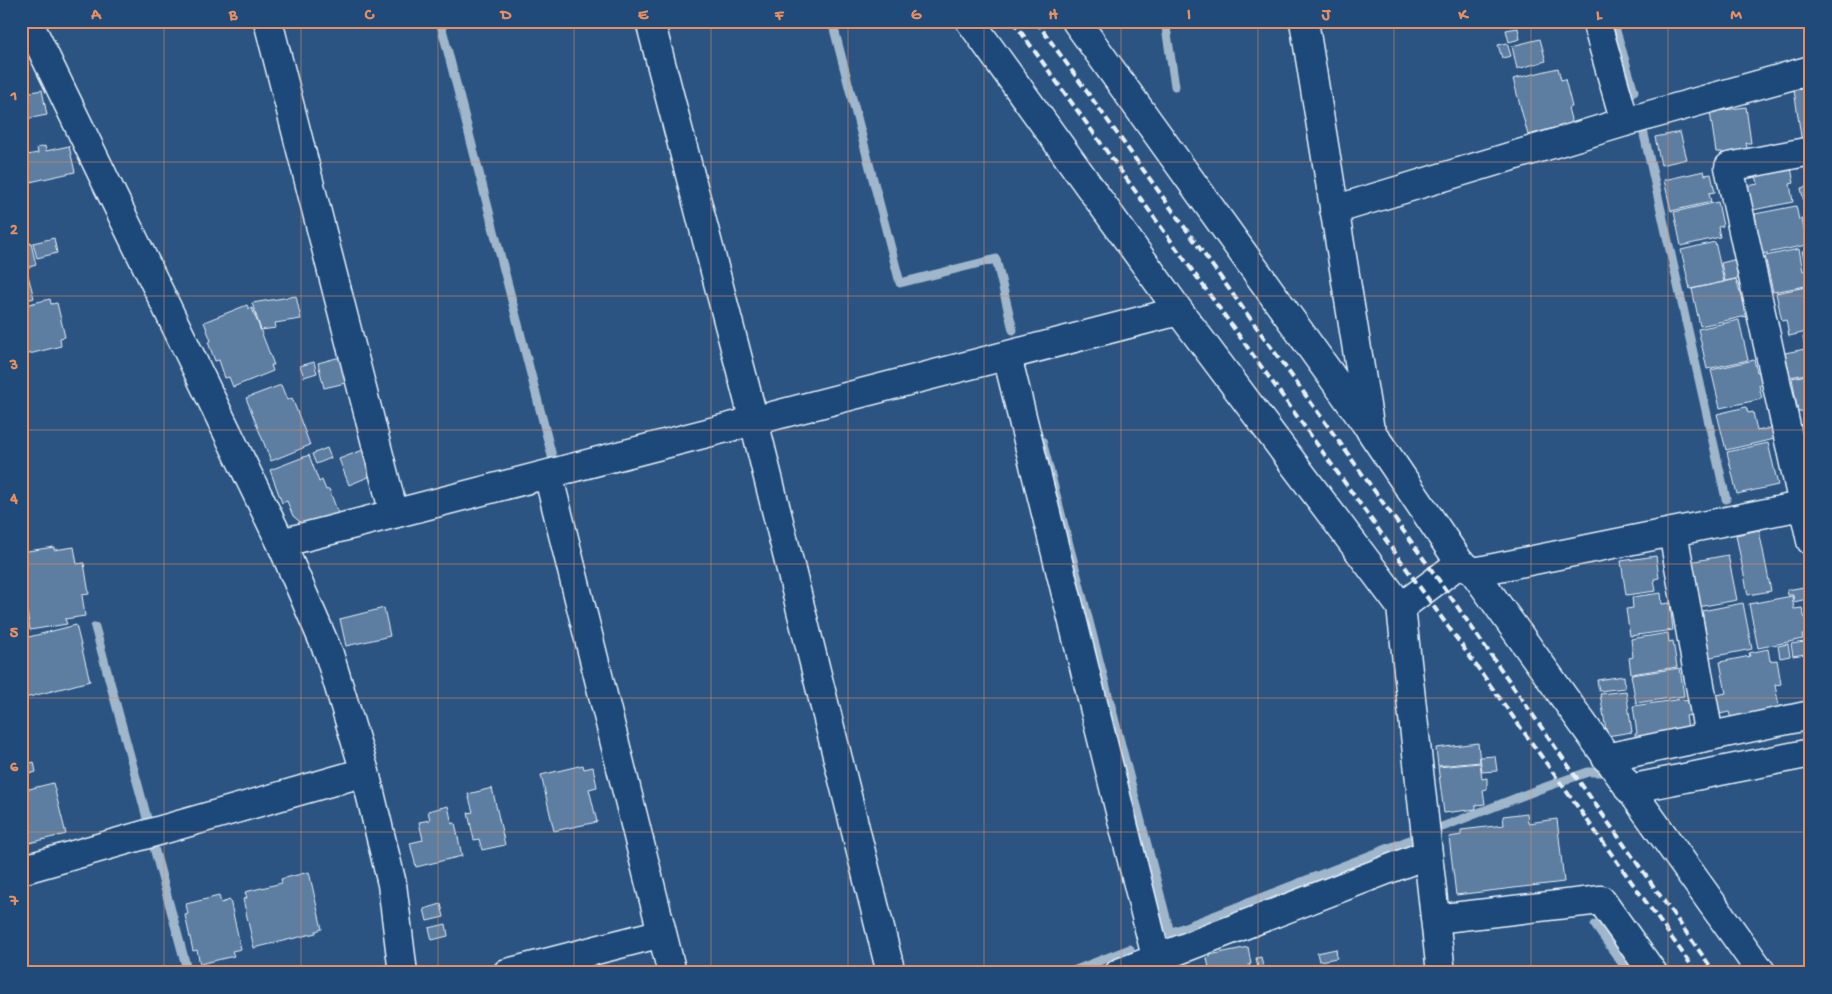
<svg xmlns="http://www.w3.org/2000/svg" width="1832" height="994" font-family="'Gochi Hand',sans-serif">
<rect width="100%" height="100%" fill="#2b5482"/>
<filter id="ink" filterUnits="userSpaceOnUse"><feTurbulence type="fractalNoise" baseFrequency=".02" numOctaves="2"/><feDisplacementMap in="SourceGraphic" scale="10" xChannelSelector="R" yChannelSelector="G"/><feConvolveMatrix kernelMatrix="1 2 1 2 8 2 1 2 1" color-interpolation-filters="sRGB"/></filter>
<g filter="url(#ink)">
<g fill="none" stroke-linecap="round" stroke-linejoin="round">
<!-- stream -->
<path stroke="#a0b6cb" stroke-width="9" d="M 440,21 L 553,460
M 832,21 L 900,283 L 996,259 L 1013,330
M 1165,21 L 1175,86
M 1613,21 L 1634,91
M 1643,130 L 1726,499
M 1042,441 L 1170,933 L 1410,840
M 95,627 L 147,818
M 1442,827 L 1537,790 L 1588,772 L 1600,772
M 153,844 L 188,973
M 1595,925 L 1629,973
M 1068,973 L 1130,949"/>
</g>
<!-- building -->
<path fill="#5d7da1" stroke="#e8f1f8" d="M 1518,28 L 1520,39 L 1509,42 L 1506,30 Z
M 1540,39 L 1546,61 L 1517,69 L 1512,46 Z
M 1507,43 L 1511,56 L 1502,58 L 1498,45 Z
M 1558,68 L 1561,80 L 1565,79 L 1572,107 L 1568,108 L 1572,123 L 1528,135 L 1513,79 Z
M 1811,88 L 1811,142 L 1802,143 L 1794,90 Z
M 42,90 L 47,115 L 21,120 L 21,94 Z
M 1746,107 L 1751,143 L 1746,143 L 1748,152 L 1722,156 L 1722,152 L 1716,152 L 1710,112 Z
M 1680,132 L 1687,159 L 1661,165 L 1655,137 Z
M 45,146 L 46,151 L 69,146 L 75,172 L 21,184 L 21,156 L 38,153 L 37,148 Z
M 1791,168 L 1794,183 L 1790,184 L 1793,202 L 1753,210 L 1748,186 L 1758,184 L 1756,175 Z
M 1704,171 L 1705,175 L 1711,174 L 1715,192 L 1709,193 L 1711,202 L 1671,211 L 1664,180 Z
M 1811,186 L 1811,220 L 1808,221 L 1801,188 Z
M 1718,202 L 1723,226 L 1718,227 L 1720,237 L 1681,246 L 1674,212 Z
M 1796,206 L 1799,220 L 1802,219 L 1807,245 L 1762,254 L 1755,214 Z
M 54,238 L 57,253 L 37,258 L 33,243 Z
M 1715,242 L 1724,282 L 1690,289 L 1681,250 Z
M 31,243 L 36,265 L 26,268 L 34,298 L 21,302 L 21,245 Z
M 1799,249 L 1803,271 L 1808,270 L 1811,285 L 1773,292 L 1765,256 Z
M 1809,250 L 1811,258 L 1804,260 L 1802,251 Z
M 1741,258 L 1745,277 L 1725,281 L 1721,263 Z
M 1736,279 L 1740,292 L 1746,291 L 1752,315 L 1700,326 L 1692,289 Z
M 1811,286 L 1811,331 L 1789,336 L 1786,320 L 1782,321 L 1776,293 Z
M 296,296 L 301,319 L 275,323 L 276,328 L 261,330 L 252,303 Z
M 50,299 L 51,304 L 57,303 L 65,337 L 60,338 L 61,346 L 21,356 L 21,306 Z
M 247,305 L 249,309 L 252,308 L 274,365 L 271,365 L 273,371 L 233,387 L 229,377 L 225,378 L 219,360 L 215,361 L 208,342 L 211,341 L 204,322 Z
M 1739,320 L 1748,360 L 1707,369 L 1698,329 Z
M 1811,335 L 1811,373 L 1790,377 L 1785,353 L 1805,349 L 1803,337 Z
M 344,356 L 350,382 L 324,388 L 318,363 Z
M 1754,360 L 1757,372 L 1759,371 L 1762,385 L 1759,385 L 1762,399 L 1720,408 L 1711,370 Z
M 314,362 L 317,373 L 304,377 L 300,366 Z
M 1811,374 L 1811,409 L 1798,412 L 1792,378 Z
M 281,385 L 287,400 L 292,398 L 310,445 L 271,461 L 246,398 Z
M 1746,407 L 1748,413 L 1753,412 L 1757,431 L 1776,427 L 1779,438 L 1726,450 L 1717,414 Z
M 1811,416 L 1811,450 L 1809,450 L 1803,418 Z
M 1768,443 L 1778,485 L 1737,494 L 1727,452 Z
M 327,448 L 331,458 L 316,464 L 312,454 Z
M 363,450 L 373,475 L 349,485 L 339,459 Z
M 309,455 L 319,482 L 322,480 L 326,490 L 329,489 L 338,513 L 305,526 L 293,516 L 287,501 L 282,503 L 270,470 Z
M 1759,530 L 1771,591 L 1748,595 L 1736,535 Z
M 54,547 L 54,550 L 74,547 L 77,564 L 84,563 L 89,594 L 82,595 L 85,616 L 65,619 L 67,624 L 30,630 L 21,575 L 21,552 Z
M 1728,555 L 1737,600 L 1698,607 L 1690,562 Z
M 1656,556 L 1659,578 L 1654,579 L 1656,591 L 1626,595 L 1621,561 Z
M 1804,587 L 1807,599 L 1794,602 L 1793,595 L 1788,595 L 1787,590 Z
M 1661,593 L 1662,604 L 1670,603 L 1673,630 L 1630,636 L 1626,609 L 1633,608 L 1632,597 Z
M 1792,596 L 1794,609 L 1802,608 L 1809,634 L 1802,635 L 1803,639 L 1758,648 L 1749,604 Z
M 1743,603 L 1752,649 L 1706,658 L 1702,634 L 1706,633 L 1702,611 Z
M 384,608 L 390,636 L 346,646 L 340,619 Z
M 76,625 L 90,681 L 25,698 L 21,684 L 21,639 Z
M 1668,633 L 1669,642 L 1673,641 L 1677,667 L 1631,674 L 1629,658 L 1633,657 L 1631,639 Z
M 1811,641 L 1811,653 L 1793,656 L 1791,644 Z
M 1788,644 L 1790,656 L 1780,658 L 1778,646 Z
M 1768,649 L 1770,661 L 1777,660 L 1781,684 L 1775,685 L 1780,712 L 1732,722 L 1729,712 L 1715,715 L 1712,696 L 1726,693 L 1720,662 L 1750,656 L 1749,653 Z
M 1680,668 L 1684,696 L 1636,703 L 1631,675 Z
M 1624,676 L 1625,688 L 1599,691 L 1597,680 Z
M 1626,691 L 1632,732 L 1607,736 L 1600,694 Z
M 1683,699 L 1684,701 L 1690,700 L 1692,715 L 1686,716 L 1688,728 L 1659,732 L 1659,737 L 1636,741 L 1635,734 L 1637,733 L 1633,706 Z
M 1478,743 L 1480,762 L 1438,766 L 1436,748 Z
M 1495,756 L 1497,771 L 1482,772 L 1480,757 Z
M 34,762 L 36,772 L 25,775 L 23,765 Z
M 1480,763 L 1482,779 L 1487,778 L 1487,789 L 1483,790 L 1485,804 L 1476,805 L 1476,809 L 1444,813 L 1438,767 Z
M 583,765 L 584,769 L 593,767 L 597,787 L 589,789 L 597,822 L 554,831 L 541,775 Z
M 53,783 L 66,834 L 29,843 L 23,817 L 21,818 L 21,791 Z
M 492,788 L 505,845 L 482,850 L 479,839 L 474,840 L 468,813 L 473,812 L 468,794 Z
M 448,806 L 452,824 L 455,823 L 462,856 L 416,867 L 410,843 L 423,840 L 419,822 L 430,820 L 428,811 Z
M 1527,813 L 1528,823 L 1557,819 L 1564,882 L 1456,895 L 1449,837 L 1461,835 L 1461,830 L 1504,825 L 1503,816 Z
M 309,872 L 322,929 L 316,931 L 316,933 L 254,948 L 243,899 L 247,898 L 245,892 L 282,883 L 281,879 Z
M 219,896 L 221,903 L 230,900 L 241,949 L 232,951 L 234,956 L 200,964 L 197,950 L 193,951 L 185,915 L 188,914 L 186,904 Z
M 441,904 L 444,917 L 427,921 L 424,909 Z
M 446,924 L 448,936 L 432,940 L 429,928 Z
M 1248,947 L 1251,964 L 1249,964 L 1251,973 L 1210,973 L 1207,958 L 1210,957 L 1210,955 Z
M 1336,949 L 1337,958 L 1319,961 L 1317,953 Z
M 1261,957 L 1264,972 L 1259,973 L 1256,958 Z
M 1337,965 L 1339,973 L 1296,973 Z"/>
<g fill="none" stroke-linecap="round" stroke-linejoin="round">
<defs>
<path id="minor" d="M 28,21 L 281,543 L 329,654 L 365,772 L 392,884 L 403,973
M 268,21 L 394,514
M 650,21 L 754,421 L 891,973
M 970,21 L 1179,311 L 1401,607 L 1441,973
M 1076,21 L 1366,424
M 1304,21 L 1370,430 L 1460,563 L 1474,572 L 1762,973
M 1596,21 L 1625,122
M 1811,151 L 1729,167 L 1811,541
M 1334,210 L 1625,122 L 1811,70
M 1007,356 L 1160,973
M 548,474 L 672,973
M 1673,532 L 1709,736
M 281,543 L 1179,311
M 1474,572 L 1811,504
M 1401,607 L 1460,563
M 1606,758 L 1811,715
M 1629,789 L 1811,753
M 21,870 L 365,772
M 1435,919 L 1601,900 L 1653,973
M 507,973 L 662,933
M 1119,973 L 1428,854"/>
</defs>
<!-- minor casing -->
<use href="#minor" stroke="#e8f1f8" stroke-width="31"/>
<!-- minor -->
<use href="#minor" stroke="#1f4a7a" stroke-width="28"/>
<!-- rail -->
<path stroke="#e8f1f8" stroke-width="4" stroke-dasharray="8 4" stroke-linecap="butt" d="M 1013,21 L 1697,973
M 1036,21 L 1438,579 L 1581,784 L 1715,973"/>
</g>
</g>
<!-- grid -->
<path fill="none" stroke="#e88e5f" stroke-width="1" stroke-opacity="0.55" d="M 164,21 L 164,973M 301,21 L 301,973M 438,21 L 438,973M 574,21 L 574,973M 711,21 L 711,973M 848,21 L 848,973M 984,21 L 984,973M 1121,21 L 1121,973M 1258,21 L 1258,973M 1394,21 L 1394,973M 1531,21 L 1531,973M 1668,21 L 1668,973M 21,162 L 1811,162M 21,296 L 1811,296M 21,430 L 1811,430M 21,564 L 1811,564M 21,698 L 1811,698M 21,832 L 1811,832"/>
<!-- margin -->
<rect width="1832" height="994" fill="none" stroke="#1f4a7a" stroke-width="55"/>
<rect x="28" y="28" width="1776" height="938" fill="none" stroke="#e88e5f" stroke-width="2"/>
<g font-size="16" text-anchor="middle" font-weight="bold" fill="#e88e5f">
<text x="96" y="19">A</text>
<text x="233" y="19">B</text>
<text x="369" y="19">C</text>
<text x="506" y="19">D</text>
<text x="643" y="19">E</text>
<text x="779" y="19">F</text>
<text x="916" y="19">G</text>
<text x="1053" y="19">H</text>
<text x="1189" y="19">I</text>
<text x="1326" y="19">J</text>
<text x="1463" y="19">K</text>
<text x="1599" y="19">L</text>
<text x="1736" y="19">M</text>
<text x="14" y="100">1</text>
<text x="14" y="234">2</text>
<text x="14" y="369">3</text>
<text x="14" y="503">4</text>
<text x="14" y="637">5</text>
<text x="14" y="771">6</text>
<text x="14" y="905">7</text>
</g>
</svg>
